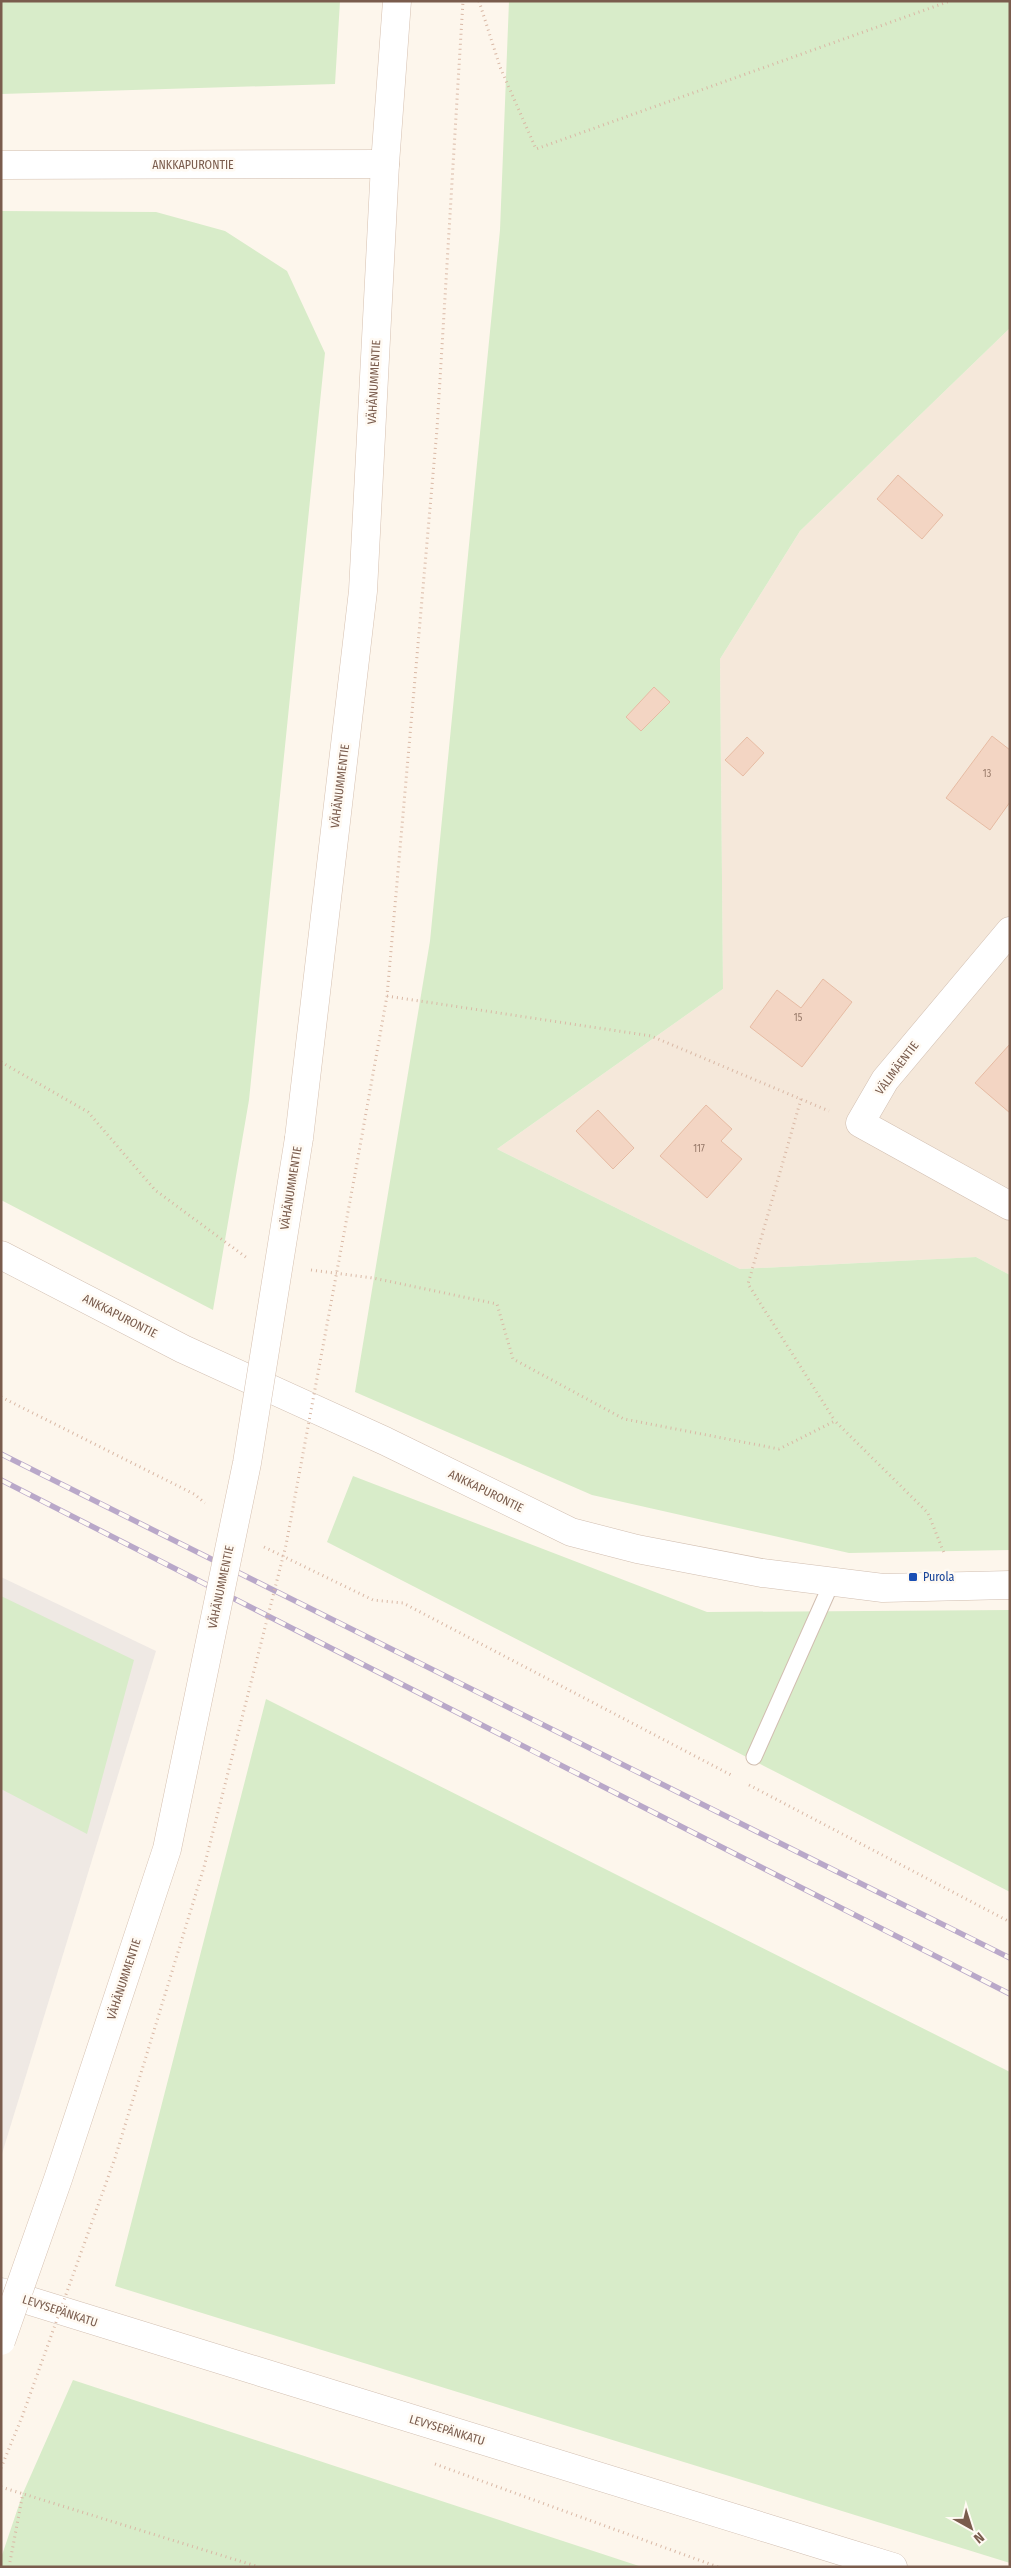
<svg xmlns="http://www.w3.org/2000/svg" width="1011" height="2568" font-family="'Fira Sans Condensed',sans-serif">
<rect width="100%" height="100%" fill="#fdf6ec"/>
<!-- residential -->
<path fill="#f5e8da" d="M 1010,328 L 1010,1275 L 976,1257 L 740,1269 L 497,1149 L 723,989 L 720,659 L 800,531 Z"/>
<!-- industrial -->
<path fill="#efe9e4" d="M 1,1577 L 156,1651 L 1,2157 Z"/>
<!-- green -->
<path fill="#d8ecc9" d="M 1,1 L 340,1 L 335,84 L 1,94 Z
M 509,1 L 1010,1 L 1010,328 L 800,531 L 720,659 L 723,989 L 497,1149 L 740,1269 L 976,1257 L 1010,1275 L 1010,1550 L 849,1553 L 592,1495 L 355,1392 L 430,941 L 500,230 Z
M 1,211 L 156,212 L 225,231 L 287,271 L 325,353 L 249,1100 L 213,1310 L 1,1200 Z
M 353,1476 L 707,1612 L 1010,1610 L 1010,1892 L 327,1542 Z
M 1,1596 L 134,1660 L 87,1834 L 1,1789 Z
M 266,1699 L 1010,2072 L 1010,2563 L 115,2286 Z
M 73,2380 L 642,2567 L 1,2567 L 1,2558 L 23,2493 Z"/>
<!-- building -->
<path fill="#f3d5c3" stroke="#e6bba3" d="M 898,475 L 943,515 L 922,539 L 877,499 Z
M 654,687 L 670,702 L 641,731 L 626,717 Z
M 992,736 L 1010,750 L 1010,802 L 990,830 L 946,798 Z
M 747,737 L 764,753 L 743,776 L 725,760 Z
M 823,979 L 852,1002 L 802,1067 L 750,1027 L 777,990 L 801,1008 Z
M 1010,1044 L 1010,1113 L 975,1083 Z
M 706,1105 L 732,1129 L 721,1141 L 742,1159 L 707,1198 L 660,1156 Z
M 598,1110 L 634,1148 L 613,1169 L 576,1131 Z"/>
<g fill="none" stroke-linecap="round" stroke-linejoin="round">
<defs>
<path id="lane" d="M 754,1757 L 832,1582"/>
<path id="street" d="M 1,165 L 385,164
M 1010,931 L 885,1080 L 860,1123 L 1010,1206
M 1,1255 L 183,1349 L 385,1441 L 571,1532 L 637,1549 L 762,1573 L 883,1588 L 1010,1585
M 1,2292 L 893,2567"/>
<path id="secondary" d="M 299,1138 L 363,591 L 385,164 L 397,1"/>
</defs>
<!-- lane casing -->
<use href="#lane" stroke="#d1beb0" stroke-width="17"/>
<!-- street casing -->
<use href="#street" stroke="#d1beb0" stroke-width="29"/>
<!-- secondary casing -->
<use href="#secondary" stroke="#d6c0b0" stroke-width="29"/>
<!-- path -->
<path stroke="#d9b8a5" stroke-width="3" stroke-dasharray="1 4" stroke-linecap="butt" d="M 479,1 L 500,67 L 536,149 L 950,1
M 387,996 L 651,1036 L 829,1111
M 1,1062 L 88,1112 L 155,1190 L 247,1258
M 801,1099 L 748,1284 L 835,1421
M 355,1174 L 387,996 L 437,429 L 463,1
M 311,1270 L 373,1278 L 497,1304 L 513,1359 L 624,1419 L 779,1449 L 835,1421 L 928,1513 L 944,1553
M 1,1397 L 194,1494 L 205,1503
M 264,1547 L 373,1600 L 403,1603 L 733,1776
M 749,1785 L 1010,1922
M 435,2464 L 718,2567
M 1,2468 L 22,2417
M 1,2487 L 259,2567
M 9,2567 L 23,2493"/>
<!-- lane -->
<use href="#lane" stroke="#fff" stroke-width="15"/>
<!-- street -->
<use href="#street" stroke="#fff" stroke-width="28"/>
<!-- secondary -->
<use href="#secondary" stroke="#fff" stroke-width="28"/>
<defs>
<path id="rail" d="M 1,1454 L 1010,1958
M 1,1480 L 1010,1994"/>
</defs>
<!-- rail casing -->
<use href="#rail" stroke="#b9a8c9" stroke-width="5.5"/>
<!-- rail -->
<use href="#rail" stroke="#fffaf3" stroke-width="4" stroke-dasharray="11" stroke-linecap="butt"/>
<defs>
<path id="secondary-bridge" d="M 1,2341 L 58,2179 L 167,1849 L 247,1463 L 299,1138"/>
</defs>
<!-- secondary-bridge casing -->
<use href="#secondary-bridge" stroke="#d6c0b0" stroke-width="29" stroke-linecap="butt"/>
<!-- path-bridge -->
<path stroke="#d9b8a5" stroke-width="3" stroke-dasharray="1 4" stroke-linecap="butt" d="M 22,2417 L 115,2158 L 204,1867 L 286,1545 L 355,1174"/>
<!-- secondary-bridge -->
<use href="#secondary-bridge" stroke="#fff" stroke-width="28"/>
</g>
<!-- markers -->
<rect fill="#1a4fb4" stroke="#fffaf3" stroke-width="2" x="908" y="1572" width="10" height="10" rx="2.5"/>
<g text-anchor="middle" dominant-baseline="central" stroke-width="5" stroke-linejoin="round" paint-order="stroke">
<!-- number labels -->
<g font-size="10" fill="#987a6a">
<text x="987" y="774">13</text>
<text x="798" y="1018">15</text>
<text x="699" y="1149">117</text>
</g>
<!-- street labels -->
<g font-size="12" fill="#7a5c4d" stroke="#fffaf3">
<text x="193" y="165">ANKKAPURONTIE</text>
<text transform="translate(374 382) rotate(-87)">VÄHÄNUMMENTIE</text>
<text transform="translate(340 786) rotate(-83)">VÄHÄNUMMENTIE</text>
<text transform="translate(897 1068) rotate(-53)">VÄLIMÄENTIE</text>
<text transform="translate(291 1188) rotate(-81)">VÄHÄNUMMENTIE</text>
<text transform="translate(120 1316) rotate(27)">ANKKAPURONTIE</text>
<text transform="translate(486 1491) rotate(26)">ANKKAPURONTIE</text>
<text transform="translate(221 1587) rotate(-78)">VÄHÄNUMMENTIE</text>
<text transform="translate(124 1979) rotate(-72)">VÄHÄNUMMENTIE</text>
<text transform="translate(60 2311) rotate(18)">LEVYSEPÄNKATU</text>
<text transform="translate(447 2430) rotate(17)">LEVYSEPÄNKATU</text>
</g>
<!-- transit labels -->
<g font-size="12" fill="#164399" stroke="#fffaf3" text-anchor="start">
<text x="923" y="1577">Purola</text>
</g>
</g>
<!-- border -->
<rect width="1011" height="2568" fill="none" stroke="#7a5c4d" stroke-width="5"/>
<!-- north arrow -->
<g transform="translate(971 2528) rotate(141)" stroke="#fffaf3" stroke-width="4" paint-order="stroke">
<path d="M0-4L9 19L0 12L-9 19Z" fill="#7a5c4d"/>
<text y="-8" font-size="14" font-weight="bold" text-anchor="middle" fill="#7a5c4d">N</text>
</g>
</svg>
